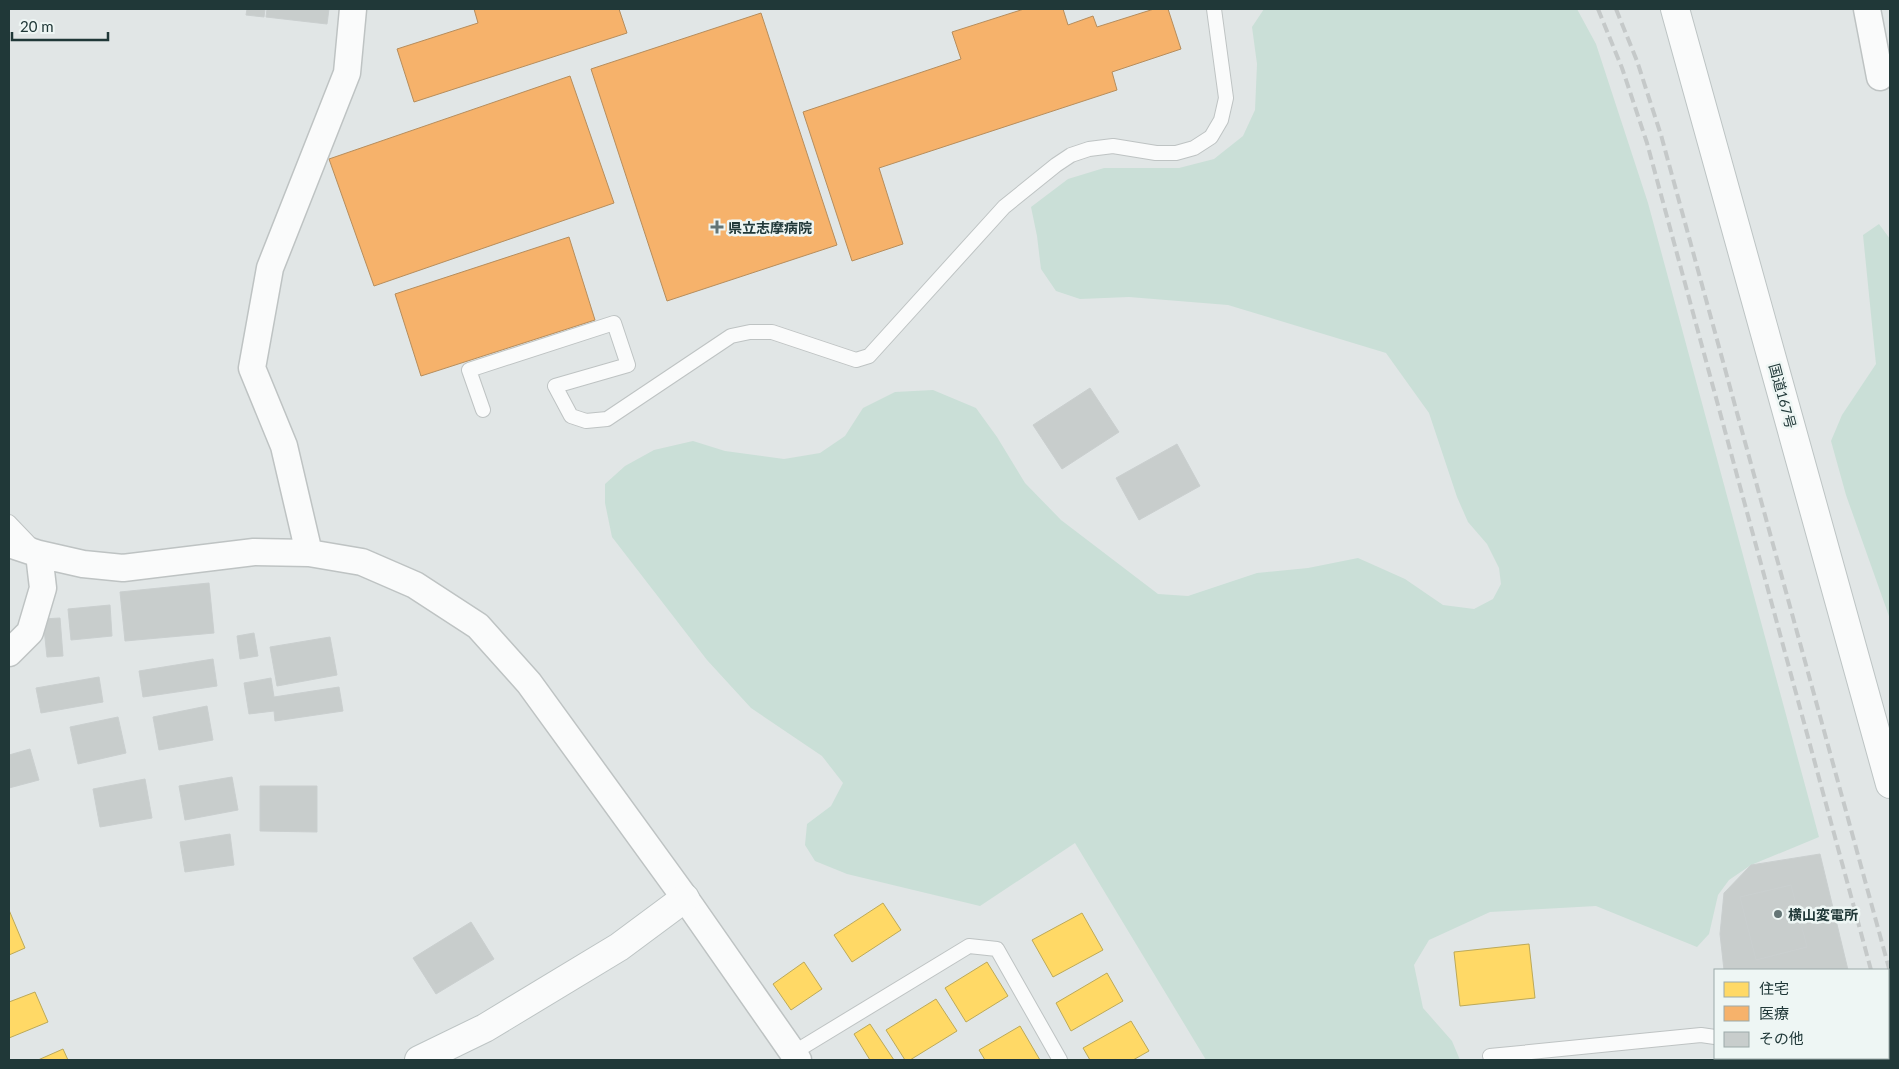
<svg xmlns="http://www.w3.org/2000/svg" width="1899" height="1069" font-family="Lato,'Noto Sans JP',sans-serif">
<rect width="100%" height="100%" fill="#e1e6e6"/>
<!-- green -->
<path fill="#cadfd7" d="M 1264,9 L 1577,9 L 1596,44 L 1648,203 L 1819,837 L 1751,865 L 1729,880 L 1718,895 L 1709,934 L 1697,947 L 1596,906 L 1490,912 L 1429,940 L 1414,965 L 1423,1008 L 1452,1041 L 1460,1060 L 1206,1060 L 1075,843 L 980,906 L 847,874 L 815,861 L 805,845 L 807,824 L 831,806 L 843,783 L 822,756 L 751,708 L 707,660 L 612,537 L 605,503 L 605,484 L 625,466 L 654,450 L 693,441 L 725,451 L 784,459 L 820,453 L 845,436 L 863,408 L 895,392 L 933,390 L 976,408 L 997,437 L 1025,483 L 1061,520 L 1158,594 L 1188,596 L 1257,573 L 1308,568 L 1358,558 L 1405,579 L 1443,605 L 1474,609 L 1493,599 L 1501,584 L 1499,568 L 1487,544 L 1468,522 L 1457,497 L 1429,413 L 1386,353 L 1228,305 L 1129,297 L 1080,299 L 1056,291 L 1041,269 L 1037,236 L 1031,207 L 1068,179 L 1104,168 L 1179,168 L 1214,159 L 1243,136 L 1255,110 L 1257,64 L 1252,27 Z
M 1879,224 L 1890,239 L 1890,619 L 1846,495 L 1831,441 L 1842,415 L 1876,364 L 1863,235 Z"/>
<!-- homes -->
<path fill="#ffd966" stroke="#bca958" d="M 883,903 L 901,930 L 852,962 L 834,935 Z
M 9,910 L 25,948 L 9,955 Z
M 1082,913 L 1103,950 L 1053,977 L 1032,940 Z
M 1529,944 L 1535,998 L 1460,1006 L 1454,952 Z
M 804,962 L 822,989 L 791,1010 L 773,984 Z
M 987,962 L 1008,996 L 966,1022 L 945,988 Z
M 1107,973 L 1123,1001 L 1071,1031 L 1056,1003 Z
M 35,992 L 48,1022 L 9,1038 L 9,1002 Z
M 936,999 L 957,1031 L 910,1060 L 905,1060 L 886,1030 Z
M 1131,1021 L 1149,1051 L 1133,1060 L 1090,1060 L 1083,1048 Z
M 870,1024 L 894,1060 L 870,1060 L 854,1034 Z
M 1020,1026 L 1040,1060 L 985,1060 L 979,1050 Z
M 63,1049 L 68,1060 L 38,1060 Z"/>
<!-- health -->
<path fill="#f6b26b" stroke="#b68d5c" d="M 474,9 L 619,9 L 627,33 L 414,102 L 397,49 L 478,23 Z
M 1024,9 L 1063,9 L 1068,25 L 1093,16 L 1097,27 L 1154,9 L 1168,9 L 1181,49 L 1112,72 L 1117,90 L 879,168 L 903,244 L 852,261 L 803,112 L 961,59 L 952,32 Z
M 761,13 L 837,245 L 667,301 L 591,69 Z
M 570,76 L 614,203 L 374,286 L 329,159 Z
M 569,237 L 595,320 L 421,376 L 395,294 Z"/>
<!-- building -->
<path fill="#c8cdcc" stroke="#cacfcf" d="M 247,9 L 265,9 L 264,17 L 246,15 Z
M 267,9 L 329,9 L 327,24 L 266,17 Z
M 1090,388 L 1119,432 L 1062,469 L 1033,425 Z
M 1177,444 L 1200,486 L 1139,520 L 1116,478 Z
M 209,583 L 214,633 L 125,641 L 120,592 Z
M 110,605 L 112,636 L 71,640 L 68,609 Z
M 60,618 L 63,656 L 47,657 L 43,619 Z
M 254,633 L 258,656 L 240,659 L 237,636 Z
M 330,637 L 337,675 L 277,686 L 270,647 Z
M 213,659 L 217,686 L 143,697 L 139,671 Z
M 99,677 L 103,702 L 41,713 L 36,688 Z
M 271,678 L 274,697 L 339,687 L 343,711 L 275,721 L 274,711 L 249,714 L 244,683 Z
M 207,706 L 213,740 L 159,750 L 153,717 Z
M 118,717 L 126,753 L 78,764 L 70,727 Z
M 30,749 L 39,780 L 9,788 L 9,755 Z
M 232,777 L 238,810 L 185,820 L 179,786 Z
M 145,779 L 152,818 L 100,827 L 93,789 Z
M 260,786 L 317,786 L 317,832 L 260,831 Z
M 230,834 L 234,865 L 185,872 L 180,842 Z
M 1820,854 L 1848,970 L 1724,970 L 1720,934 L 1724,893 L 1751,865 Z
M 1791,885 L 1807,947 L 1756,960 L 1740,897 Z
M 471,922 L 494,959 L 436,994 L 413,958 Z
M 1743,1058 L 1870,1058 L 1870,1060 L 1744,1060 Z"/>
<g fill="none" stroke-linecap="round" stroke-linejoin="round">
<defs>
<path id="lane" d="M 483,410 L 469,370 L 614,323 L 628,365 L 555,386 L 571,416 L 586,421 L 607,419 L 731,336 L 750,332 L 772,332 L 856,360 L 869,356 L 1004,207 L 1056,165 L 1071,155 L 1089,149 L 1113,146 L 1156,153 L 1176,153 L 1194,148 L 1211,137 L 1221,120 L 1226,98 L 1214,9
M 9,522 L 32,546
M 793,1053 L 969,946 L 997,949 L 1060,1060
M 1490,1056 L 1701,1035 L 1715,1037
M 1724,1058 L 1724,1060"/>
<path id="street" d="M 1867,9 L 1880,77
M 9,544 L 39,554 L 83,564 L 123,568 L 254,552 L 309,553 L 362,562 L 415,585 L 478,626 L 529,683 L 685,898 L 798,1060
M 309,553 L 284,446 L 252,368 L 270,268 L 347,73 L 353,9
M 9,653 L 30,632 L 43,588 L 39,554"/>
<path id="secondary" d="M 1675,9 L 1890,784
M 419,1060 L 485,1028 L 619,947 L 685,898"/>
</defs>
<!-- lane casing -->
<use href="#lane" stroke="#bec3c3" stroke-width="16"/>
<!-- street casing -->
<use href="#street" stroke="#bec3c3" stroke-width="29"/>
<!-- secondary casing -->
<use href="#secondary" stroke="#bdc4c4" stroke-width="30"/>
<!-- lane -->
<use href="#lane" stroke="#fafbfb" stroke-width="14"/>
<!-- street -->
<use href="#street" stroke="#fafbfb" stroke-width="26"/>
<!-- secondary -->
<use href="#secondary" stroke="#fafbfb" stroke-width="28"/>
<!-- rail -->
<path stroke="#c5c9c9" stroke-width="4" stroke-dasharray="10 5" stroke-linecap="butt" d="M 1598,9 L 1622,68 L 1647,143 L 1871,970
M 1616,9 L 1637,61 L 1661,135 L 1890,972
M 1888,1033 L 1890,1043"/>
</g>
<!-- markers -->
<g fill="#647575" stroke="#eef6f4" stroke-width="2">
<path d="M714.5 219.5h5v5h5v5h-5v5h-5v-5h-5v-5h5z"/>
<circle cx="1778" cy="914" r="5"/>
</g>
<g text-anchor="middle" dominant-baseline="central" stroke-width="5" stroke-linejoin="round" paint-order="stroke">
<!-- poi labels -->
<g font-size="14" font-weight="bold" fill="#203838" stroke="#eef6f4" text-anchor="start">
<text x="728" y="227">県立志摩病院</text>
<text x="1788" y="914">横山変電所</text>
</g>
<!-- street labels -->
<g font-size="14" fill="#203838" stroke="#eef6f4">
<text transform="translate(1783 396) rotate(75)">国道167号</text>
</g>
</g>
<!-- border -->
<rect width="1899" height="1069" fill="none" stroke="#203838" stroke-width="20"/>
<!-- legend -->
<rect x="1714" y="969" width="175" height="90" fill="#eef6f4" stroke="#9caaa9"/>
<rect x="1724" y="982" width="25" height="15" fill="#ffd966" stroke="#9caaa9"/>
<text x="1759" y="994" font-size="15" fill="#203838">住宅</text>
<rect x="1724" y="1006" width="25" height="15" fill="#f6b26b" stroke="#9caaa9"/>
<text x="1759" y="1019" font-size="15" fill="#203838">医療</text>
<rect x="1724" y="1032" width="25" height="15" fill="#c8cdcc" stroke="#9caaa9"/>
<text x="1759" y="1044" font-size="15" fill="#203838">その他</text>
<!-- scale -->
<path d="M12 32v8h96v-8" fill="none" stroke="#203838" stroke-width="2.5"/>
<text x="20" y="32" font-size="15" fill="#203838" stroke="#eef6f4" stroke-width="4" paint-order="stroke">20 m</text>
</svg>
